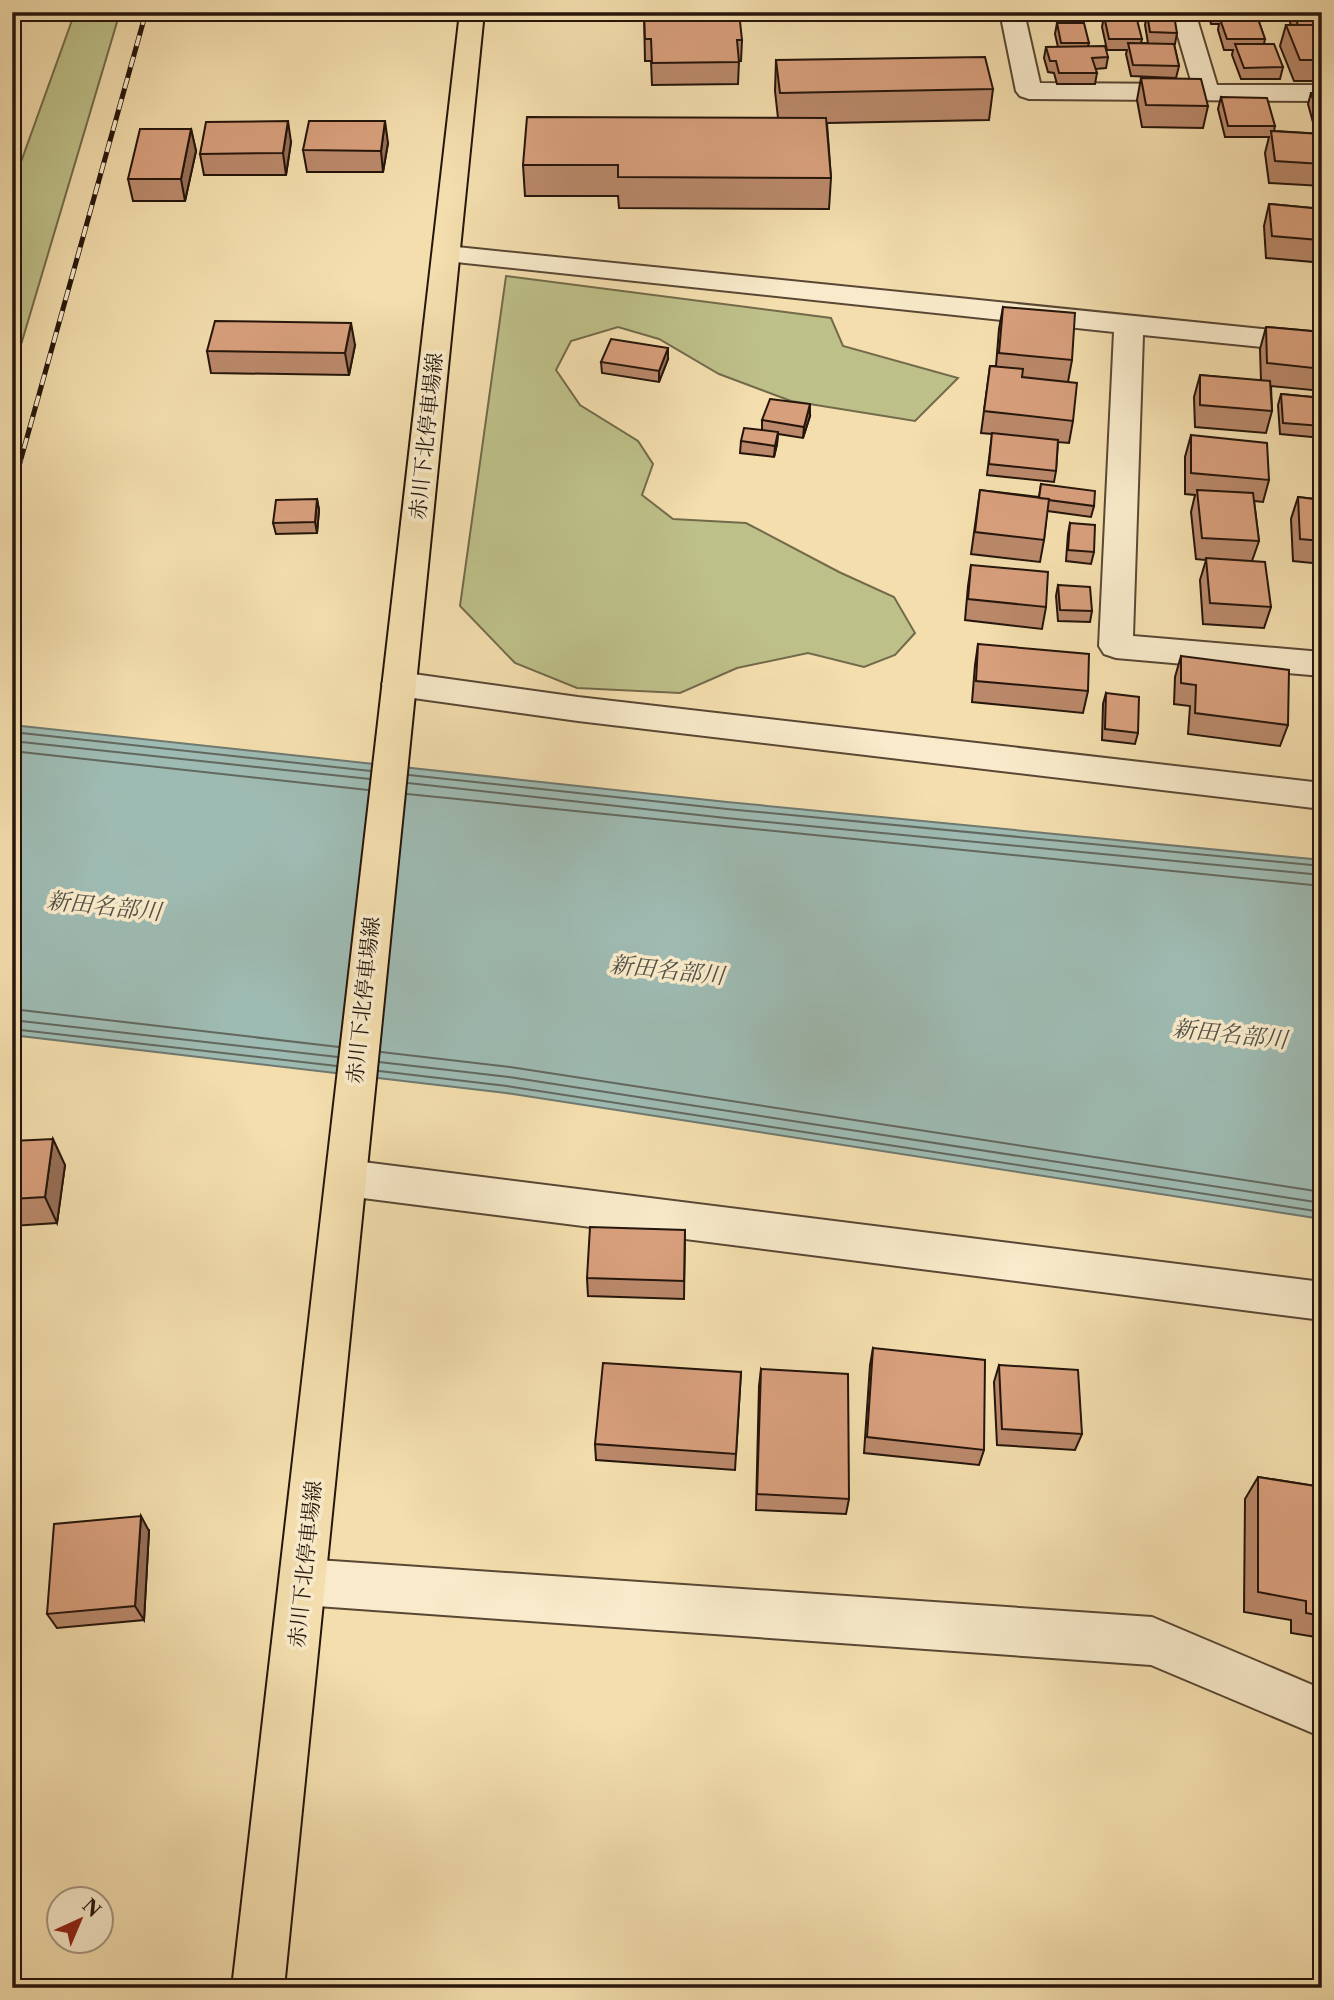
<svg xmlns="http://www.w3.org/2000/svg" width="1334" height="2000" font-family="'Libre Caslon Text','Noto Serif JP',serif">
<rect width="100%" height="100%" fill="#f4deae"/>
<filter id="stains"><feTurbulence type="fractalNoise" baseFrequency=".00286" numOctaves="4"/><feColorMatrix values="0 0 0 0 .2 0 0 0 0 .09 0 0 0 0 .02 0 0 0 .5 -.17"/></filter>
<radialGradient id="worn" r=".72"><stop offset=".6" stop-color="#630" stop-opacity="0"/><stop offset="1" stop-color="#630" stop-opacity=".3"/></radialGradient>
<!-- green -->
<path fill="#bec089" stroke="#726a4a" stroke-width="2" d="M 75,12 L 120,12 L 12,375 L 12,187 Z
M 506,276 L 831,318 L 843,346 L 958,378 L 915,421 L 791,401 L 719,374 L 659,339 L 618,327 L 571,341 L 556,370 L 580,405 L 638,441 L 653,464 L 642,495 L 673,519 L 746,523 L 839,572 L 894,597 L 915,633 L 895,655 L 864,667 L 808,653 L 737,668 L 680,693 L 577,688 L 515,663 L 460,606 Z"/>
<!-- water -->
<path fill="#9ebbb3" stroke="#6e7970" stroke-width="2" d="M 12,725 L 727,802 L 1322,860 L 1322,1219 L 506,1093 L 12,1035 Z"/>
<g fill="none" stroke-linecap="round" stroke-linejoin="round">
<!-- shore -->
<path stroke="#62685f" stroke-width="2" d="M 12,732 L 371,771
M 12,741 L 370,779
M 12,751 L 368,790
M 409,775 L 727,809 L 1322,866
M 408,783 L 726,818 L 1322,875
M 407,794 L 1322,886
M 12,1009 L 339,1047
M 12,1020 L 338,1057
M 12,1029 L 337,1066
M 381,1052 L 510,1067 L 1322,1192
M 379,1062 L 509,1077 L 1322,1203
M 379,1071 L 507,1086 L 1322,1212"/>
<defs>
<path id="minor" d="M 1000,12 L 1024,12 L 1040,83 L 1192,84 L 1171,12 L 1195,12 L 1217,85 L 1322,85 L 1322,101 L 1029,99 L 1020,96 L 1016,91 Z
M 447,246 L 1322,335 L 1322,353 L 1143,335 L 1133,636 L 1322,652 L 1322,676 L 1116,658 L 1104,654 L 1099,646 L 1114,332 L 437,260 L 433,254 L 437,248 Z
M 399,672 L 578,697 L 1322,783 L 1322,809 L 578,721 L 399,696 L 387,693 L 382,684 L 387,675 Z
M 347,1160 L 1322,1282 L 1322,1320 L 347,1196 L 333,1190 L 327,1178 L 333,1166 Z
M 303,1559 L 1152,1617 L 1322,1689 L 1322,1737 L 1151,1665 L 303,1605 L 287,1598 L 280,1582 L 287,1566 Z"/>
<path id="major" d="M 460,12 L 484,12 L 284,1988 L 232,1988 Z"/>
</defs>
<!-- minor casing -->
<use href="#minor" stroke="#594734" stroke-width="4"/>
<!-- major casing -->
<use href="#major" stroke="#25150b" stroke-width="4"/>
<!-- minor -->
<use href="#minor" fill="#f8eaca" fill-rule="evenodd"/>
<!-- major -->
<use href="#major" fill="#f4deae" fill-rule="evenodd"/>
<defs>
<path id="rail" d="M 12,491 L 146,12"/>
</defs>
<!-- rail casing -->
<use href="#rail" stroke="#25150b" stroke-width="5"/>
<!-- rail -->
<use href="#rail" stroke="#f8eaca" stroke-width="3.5" stroke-dasharray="11" stroke-linecap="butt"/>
</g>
<!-- wall -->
<path fill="#ba896b" stroke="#25150b" stroke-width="2" d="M 644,12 L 742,40 L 741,61 L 739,61 L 738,84 L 652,85 L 651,61 L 645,61 Z
M 1208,12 L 1259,12 L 1258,19 L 1265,39 L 1264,44 L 1283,67 L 1280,79 L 1241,79 L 1232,55 L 1233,50 L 1224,50 L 1218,30 L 1219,24 L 1211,24 Z
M 1286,12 L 1322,12 L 1322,81 L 1294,81 L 1280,46 L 1286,25 L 1291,25 Z
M 1147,14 L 1177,33 L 1175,44 L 1174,44 L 1179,66 L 1176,78 L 1131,76 L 1126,54 L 1127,50 L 1107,50 L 1102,27 L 1104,16 L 1142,39 L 1141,43 L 1148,43 L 1145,25 Z
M 1057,23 L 1089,43 L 1088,46 L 1108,57 L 1106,68 L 1095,69 L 1097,73 L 1095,84 L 1057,84 L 1054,73 L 1048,72 L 1044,58 L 1046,47 L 1058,47 L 1055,34 Z
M 776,60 L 993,89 L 989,120 L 827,123 L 831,178 L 829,209 L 619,208 L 618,196 L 525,196 L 523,165 L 778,118 L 775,91 Z
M 1141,78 L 1208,106 L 1203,128 L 1142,127 L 1137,100 Z
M 1311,93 L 1322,93 L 1322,126 L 1314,126 L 1308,104 Z
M 1221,97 L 1275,126 L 1274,131 L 1322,134 L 1322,186 L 1269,183 L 1265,153 L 1269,137 L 1225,137 L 1218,109 Z
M 191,129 L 196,151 L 185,201 L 133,201 L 128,179 Z
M 291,142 L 286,175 L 204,175 L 200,154 Z
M 388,143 L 383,172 L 307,172 L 303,150 Z
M 1269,204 L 1322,209 L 1322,271 L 1314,271 L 1313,262 L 1266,258 L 1264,226 Z
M 1003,307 L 1072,360 L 1068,382 L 1073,421 L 1069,443 L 1058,442 L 1056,471 L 1054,482 L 987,475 L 992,434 L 981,433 L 990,366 L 996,366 L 999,329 Z
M 1266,327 L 1322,332 L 1322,391 L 1271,386 L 1272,411 L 1266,433 L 1195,427 L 1194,397 L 1200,375 L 1261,381 L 1260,349 Z
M 355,345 L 349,375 L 211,373 L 207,351 Z
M 668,359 L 659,382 L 602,373 L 601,362 Z
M 1281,394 L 1322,398 L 1322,438 L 1280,434 L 1278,405 Z
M 810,416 L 803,438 L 778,434 L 777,444 L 774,457 L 740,453 L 741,441 L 762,430 L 762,420 Z
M 1191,435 L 1269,480 L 1263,502 L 1254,501 L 1259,541 L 1252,561 L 1271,607 L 1264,628 L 1203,624 L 1200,580 L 1206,560 L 1196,559 L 1191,512 L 1195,495 L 1185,494 L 1185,457 Z
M 1041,484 L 1094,506 L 1091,517 L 1047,511 L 1044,540 L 1040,562 L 971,554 L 980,490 L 1039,497 Z
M 1298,497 L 1322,500 L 1322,564 L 1293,561 L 1291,519 Z
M 317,499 L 319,510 L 317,533 L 276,534 L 273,523 Z
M 1070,523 L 1094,552 L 1091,564 L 1066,561 L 1068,534 Z
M 971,565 L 1046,607 L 1042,629 L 965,620 L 968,586 Z
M 1058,585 L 1092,611 L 1090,622 L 1058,621 L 1056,596 Z
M 978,644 L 1088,691 L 1083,713 L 972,702 L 975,665 Z
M 1181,656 L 1288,725 L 1280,746 L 1188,734 L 1190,706 L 1174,704 L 1175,677 Z
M 1106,693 L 1138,733 L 1135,744 L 1102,740 L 1103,704 Z
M 12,1141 L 65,1165 L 57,1223 L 12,1226 Z
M 685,1230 L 684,1299 L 588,1296 L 587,1278 Z
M 873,1348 L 984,1450 L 979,1465 L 864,1453 L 870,1365 Z
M 999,1365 L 1082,1434 L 1075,1450 L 997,1445 L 994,1382 Z
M 761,1369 L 849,1499 L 846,1514 L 756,1510 L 759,1386 Z
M 741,1372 L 735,1470 L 596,1460 L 595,1444 Z
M 1258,1477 L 1322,1487 L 1322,1638 L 1291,1633 L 1291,1620 L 1244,1612 L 1245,1499 Z
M 149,1531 L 144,1620 L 57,1628 L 47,1614 Z"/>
<!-- shaded-wall -->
<path fill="#976f57" stroke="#25150b" stroke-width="2" d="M 288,121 L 291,142 L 286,175 L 283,153 Z
M 385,121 L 388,143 L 383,172 L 381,151 Z
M 191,129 L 196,151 L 185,201 L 181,179 Z
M 351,323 L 355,345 L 349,375 L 345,353 Z
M 668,348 L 668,359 L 659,382 L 659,371 Z
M 810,404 L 810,416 L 803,438 L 804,427 Z
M 778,432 L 777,444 L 774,457 L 775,446 Z
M 317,499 L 319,510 L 317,533 L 315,522 Z
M 53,1139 L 65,1165 L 57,1223 L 45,1197 Z
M 141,1516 L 149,1531 L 144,1620 L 135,1606 Z"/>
<!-- building -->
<path fill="#d89f7c" stroke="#25150b" stroke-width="2" d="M 644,12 L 739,12 L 742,40 L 737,40 L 739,62 L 652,63 L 651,39 L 645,39 Z
M 1213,12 L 1259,12 L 1259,14 L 1213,13 Z
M 1293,12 L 1322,12 L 1322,25 L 1298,25 Z
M 1147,14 L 1174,15 L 1177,33 L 1150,32 Z
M 1104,16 L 1136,16 L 1142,39 L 1109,39 Z
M 1220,19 L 1258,19 L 1265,39 L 1227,39 Z
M 1057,23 L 1084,23 L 1089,43 L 1061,43 Z
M 1286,25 L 1322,25 L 1322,60 L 1300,60 Z
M 1128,43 L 1174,44 L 1179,66 L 1133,65 Z
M 1235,44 L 1274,44 L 1283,67 L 1244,68 Z
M 1105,46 L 1108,57 L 1092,58 L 1097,73 L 1059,73 L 1056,61 L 1050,61 L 1046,47 Z
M 985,57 L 993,89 L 780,93 L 776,60 Z
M 1141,78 L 1201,79 L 1208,106 L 1146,105 Z
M 1311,93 L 1322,93 L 1322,115 L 1318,115 Z
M 1221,97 L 1267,98 L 1275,126 L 1228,126 Z
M 527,117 L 826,118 L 831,178 L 618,177 L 618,165 L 523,165 Z
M 288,121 L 283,153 L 200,154 L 206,122 Z
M 309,121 L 385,121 L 381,151 L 303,150 Z
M 140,129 L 191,129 L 181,179 L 128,179 Z
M 1271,131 L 1322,134 L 1322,164 L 1275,161 Z
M 1269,204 L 1322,209 L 1322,249 L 1320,249 L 1319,240 L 1272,236 Z
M 1003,307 L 1075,313 L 1072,360 L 999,353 Z
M 215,321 L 351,323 L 345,353 L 207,351 Z
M 1266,327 L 1322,332 L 1322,369 L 1267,363 Z
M 611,339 L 668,348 L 659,371 L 601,362 Z
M 990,366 L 1023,369 L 1022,377 L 1077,383 L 1073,421 L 984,411 Z
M 1200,375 L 1270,381 L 1272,411 L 1200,405 Z
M 1281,394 L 1322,398 L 1322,426 L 1283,423 Z
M 770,399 L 810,404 L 804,427 L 762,420 Z
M 744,428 L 778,432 L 775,446 L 741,441 Z
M 992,433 L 1058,440 L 1056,471 L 989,464 Z
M 1191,435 L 1267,443 L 1269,480 L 1191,473 Z
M 1041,484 L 1095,491 L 1094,506 L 1049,500 L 1049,499 L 1039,498 Z
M 980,490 L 1049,499 L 1044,540 L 975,532 Z
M 1197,490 L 1253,493 L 1259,541 L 1202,538 Z
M 1298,497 L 1322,500 L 1322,541 L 1300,539 Z
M 317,499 L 315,522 L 273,523 L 276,500 Z
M 1070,523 L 1095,525 L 1094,552 L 1068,550 Z
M 1206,558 L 1265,562 L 1271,607 L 1210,603 Z
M 971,565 L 1048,572 L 1046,607 L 968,599 Z
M 1058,585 L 1090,587 L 1092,611 L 1060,610 Z
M 978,644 L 1089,654 L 1088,691 L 976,681 Z
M 1181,656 L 1289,670 L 1288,725 L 1195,713 L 1196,685 L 1181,683 Z
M 1106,693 L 1139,697 L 1138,733 L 1105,729 Z
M 53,1139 L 45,1197 L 12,1199 L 12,1141 Z
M 590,1227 L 685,1230 L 684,1281 L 587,1278 Z
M 873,1348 L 985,1360 L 984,1450 L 867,1437 Z
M 603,1363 L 741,1372 L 736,1454 L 595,1444 Z
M 999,1365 L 1078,1370 L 1082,1434 L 1002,1429 Z
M 761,1369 L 848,1374 L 849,1499 L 757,1494 Z
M 1258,1477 L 1322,1487 L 1322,1616 L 1306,1613 L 1306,1601 L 1258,1592 Z
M 141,1516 L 135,1606 L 47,1614 L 54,1524 Z"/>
<g text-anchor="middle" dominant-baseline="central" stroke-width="7" stroke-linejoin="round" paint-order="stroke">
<!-- street labels -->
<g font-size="21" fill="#25150b" stroke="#f8eaca">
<text transform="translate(426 436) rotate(-84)">赤川下北停車場線</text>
<text transform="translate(363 1000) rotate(-84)">赤川下北停車場線</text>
<text transform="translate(305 1564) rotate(-84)">赤川下北停車場線</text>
</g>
<!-- water labels -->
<g font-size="23" font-style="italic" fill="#4f4f46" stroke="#f8eaca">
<text transform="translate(104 906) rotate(6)">新田名部川</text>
<text transform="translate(667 970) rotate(6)">新田名部川</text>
<text transform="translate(1230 1034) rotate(6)">新田名部川</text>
</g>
</g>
<!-- margin -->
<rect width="1334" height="2000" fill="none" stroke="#f4deae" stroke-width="42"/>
<rect x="14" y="14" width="1306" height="1972" fill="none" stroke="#25150b" stroke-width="3.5"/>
<rect x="21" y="21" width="1292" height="1958" fill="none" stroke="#25150b" stroke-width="2"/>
<!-- north arrow -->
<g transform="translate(80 1920) rotate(44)"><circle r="33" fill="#f8eaca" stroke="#a4957e" stroke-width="2"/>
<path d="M0-5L12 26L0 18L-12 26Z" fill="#8f2418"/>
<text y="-10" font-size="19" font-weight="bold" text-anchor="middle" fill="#25150b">N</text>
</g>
<rect width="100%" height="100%" filter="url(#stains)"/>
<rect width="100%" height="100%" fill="url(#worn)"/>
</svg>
